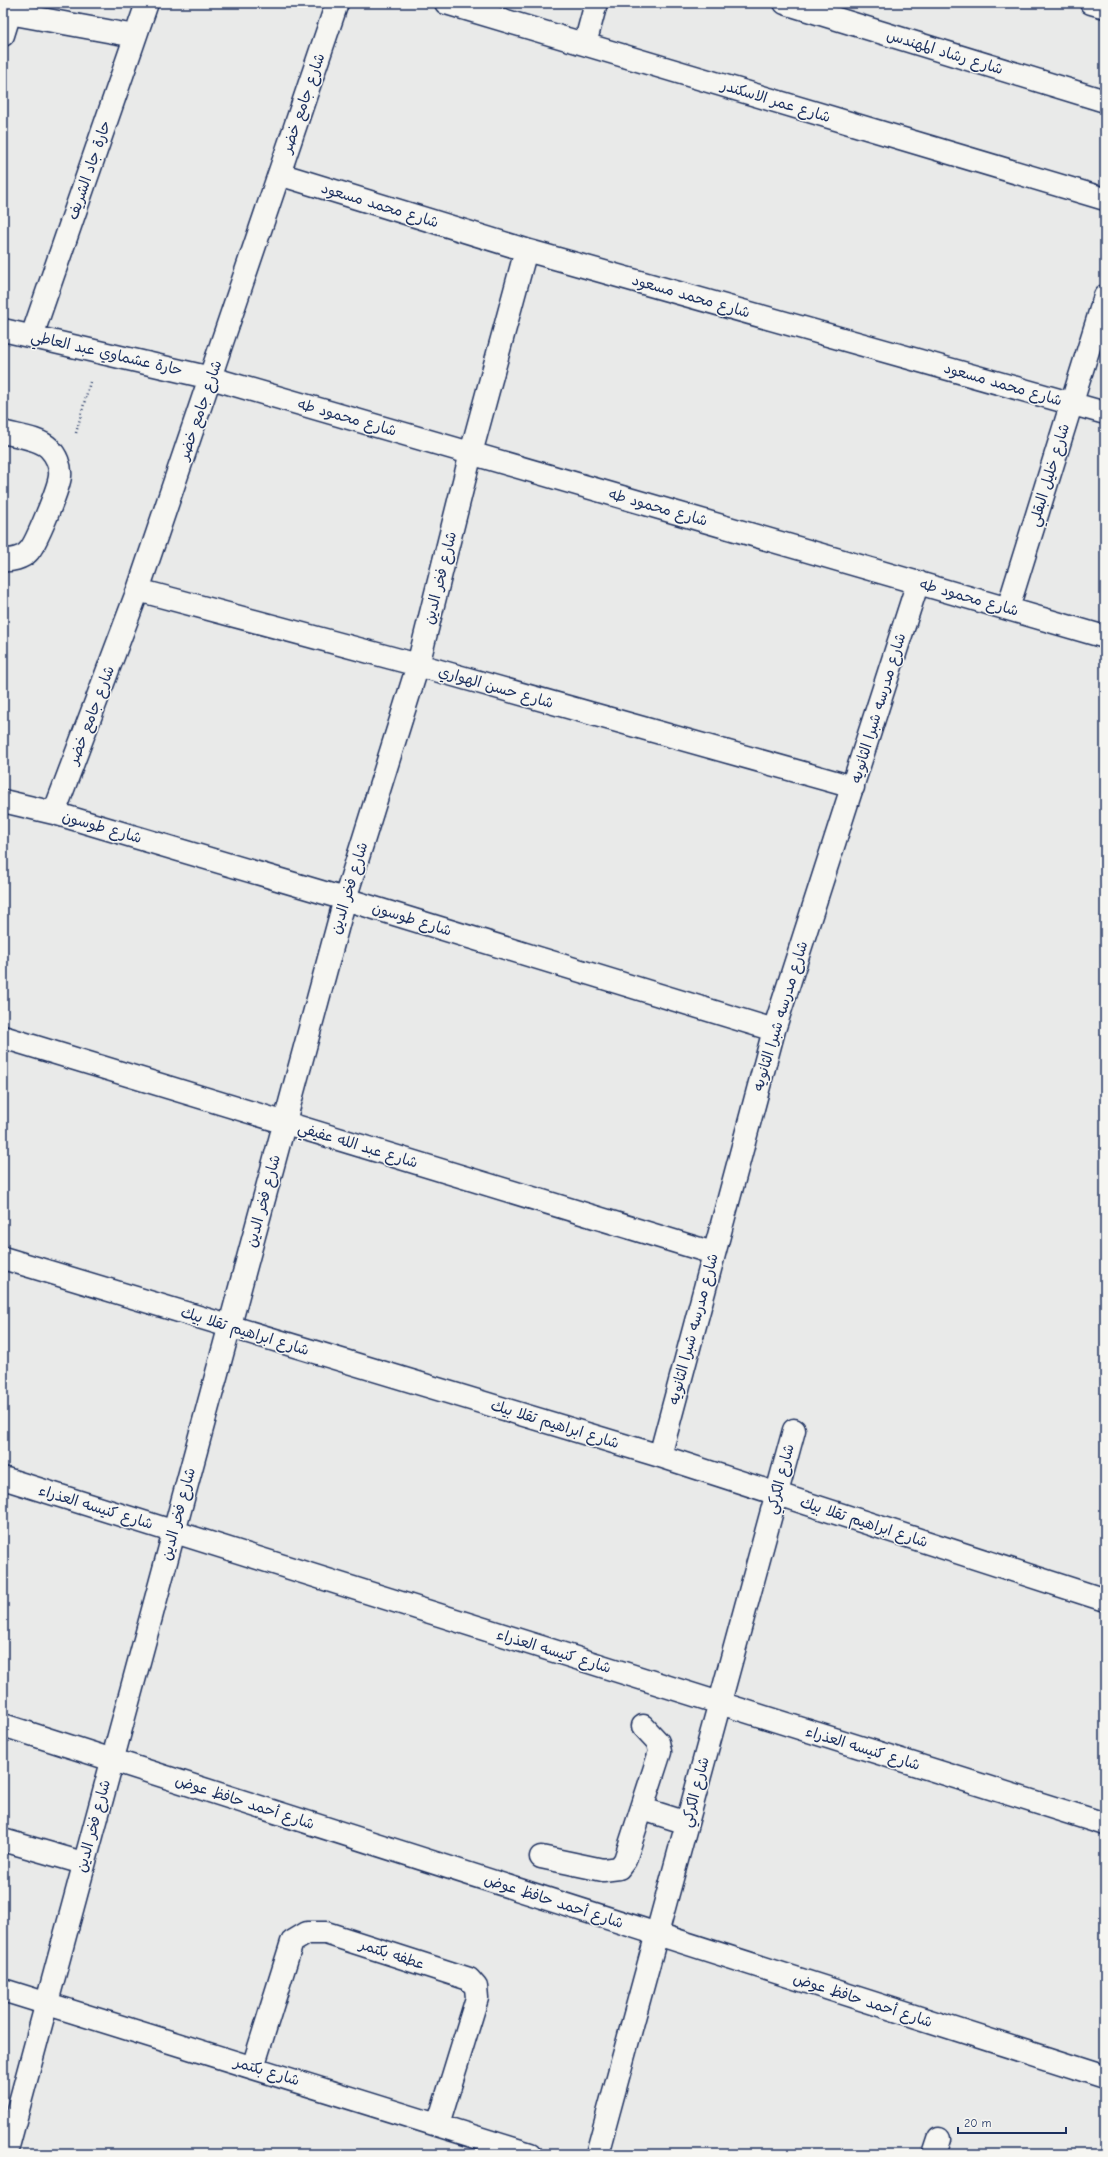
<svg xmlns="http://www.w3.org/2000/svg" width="1108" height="2157" font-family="'Comic Neue','Playpen Sans Arabic',sans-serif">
<rect width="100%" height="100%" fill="#e9eae9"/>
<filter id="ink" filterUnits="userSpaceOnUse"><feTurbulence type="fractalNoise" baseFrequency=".025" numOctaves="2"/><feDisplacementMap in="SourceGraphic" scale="8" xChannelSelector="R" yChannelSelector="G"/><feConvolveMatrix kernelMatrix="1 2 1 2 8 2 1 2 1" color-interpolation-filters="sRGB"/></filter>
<g filter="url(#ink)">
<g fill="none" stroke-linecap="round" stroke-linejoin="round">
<defs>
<path id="minor" d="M 446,3 L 1105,199
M 785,3 L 1105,101
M 1091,3 L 1105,7
M 9,13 L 135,36
M 3,35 L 13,3
M 585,44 L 596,3
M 279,174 L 526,250 L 1105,413
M 3,330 L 211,378 L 1105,637
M 32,336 L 147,3
M 3,432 C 16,436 39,438 49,448 C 56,455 61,466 60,476 C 59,487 36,545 28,552 C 23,558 10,561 3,560
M 138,590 L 418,665 L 853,787
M 1008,608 L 1105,296
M 3,801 L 54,813 L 345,899 L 774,1030
M 54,813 L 138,590 L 337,3
M 3,1037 L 713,1253
M 3,1258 L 660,1456 L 1105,1600
M 660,1456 L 774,1030 L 918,582
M 3,1478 L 1105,1824
M 3,1725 L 1105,2077
M 643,1809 L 687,1823
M 3,1840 L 83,1863
M 541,1857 L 603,1870 L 619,1868 L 625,1860 L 660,1752 L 658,1742 L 643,1726
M 3,1990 L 530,2154
M 253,2067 L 292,1942 L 307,1933 L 326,1933 L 469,1979 L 476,1987 L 477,1998 L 438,2125
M 6,2154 L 345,899 L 418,665 L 471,453 L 526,250
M 597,2154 L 794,1430
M 934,2154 L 939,2139"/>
</defs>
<!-- minor casing -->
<use href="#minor" stroke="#1b2f5e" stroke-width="25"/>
<!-- path -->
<path stroke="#1b2f5e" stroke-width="2.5" stroke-dasharray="1 3" stroke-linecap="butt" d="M 76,433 L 90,382"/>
<!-- minor -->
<use href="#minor" stroke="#f6f6f2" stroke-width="22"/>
</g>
</g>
<g text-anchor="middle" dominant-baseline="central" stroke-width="3" stroke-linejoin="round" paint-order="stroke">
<!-- street labels -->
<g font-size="15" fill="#1b2f5e" stroke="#f6f6f2">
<text transform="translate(945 52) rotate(17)">شارع رشاد المهندس</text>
<text transform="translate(776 101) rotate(17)">شارع عمر الاسكندر</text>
<text transform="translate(303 103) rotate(-71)">شارع جامع خضر</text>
<text transform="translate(89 170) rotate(-71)">حارة جاد الشريف</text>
<text transform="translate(380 205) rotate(17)">شارع محمد مسعود</text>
<text transform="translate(691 296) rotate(16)">شارع محمد مسعود</text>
<text transform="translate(107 353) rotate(13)">حارة عشماوي عبد العاطي</text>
<text transform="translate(1003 384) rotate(16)">شارع محمد مسعود</text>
<text transform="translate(200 410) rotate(-71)">شارع جامع خضر</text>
<text transform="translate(347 417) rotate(16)">شارع محمود طه</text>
<text transform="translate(1049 475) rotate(-73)">شارع خليل البقلي</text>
<text transform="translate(658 507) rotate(16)">شارع محمود طه</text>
<text transform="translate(440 578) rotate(-76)">شارع فخر الدين</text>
<text transform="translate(969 597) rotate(16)">شارع محمود طه</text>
<text transform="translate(496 687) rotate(16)">شارع حسن الهواري</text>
<text transform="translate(878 708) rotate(-73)">شارع مدرسه شبرا الثانويه</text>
<text transform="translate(91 715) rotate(-69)">شارع جامع خضر</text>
<text transform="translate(102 827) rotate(16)">شارع طوسون</text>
<text transform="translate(349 888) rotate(-73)">شارع فخر الدين</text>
<text transform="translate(412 919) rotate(17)">شارع طوسون</text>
<text transform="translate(780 1016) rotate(-73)">شارع مدرسه شبرا الثانويه</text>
<text transform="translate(358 1145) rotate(17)">شارع عبد الله عفيفي</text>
<text transform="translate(263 1201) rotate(-75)">شارع فخر الدين</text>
<text transform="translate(693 1329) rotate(-75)">شارع مدرسه شبرا الثانويه</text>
<text transform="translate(245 1331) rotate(17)">شارع ابراهيم تقلا بيك</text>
<text transform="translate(555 1424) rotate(17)">شارع ابراهيم تقلا بيك</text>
<text transform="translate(780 1479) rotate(-75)">شارع الكركي</text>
<text transform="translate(96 1507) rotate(17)">شارع كنيسه العذراء</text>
<text transform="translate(178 1514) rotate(-75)">شارع فخر الدين</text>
<text transform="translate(864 1522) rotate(18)">شارع ابراهيم تقلا بيك</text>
<text transform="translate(554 1651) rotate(17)">شارع كنيسه العذراء</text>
<text transform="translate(863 1748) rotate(17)">شارع كنيسه العذراء</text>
<text transform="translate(695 1792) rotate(-75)">شارع الكركي</text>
<text transform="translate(245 1802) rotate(18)">شارع أحمد حافظ عوض</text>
<text transform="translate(93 1826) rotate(-75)">شارع فخر الدين</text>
<text transform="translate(554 1901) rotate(18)">شارع أحمد حافظ عوض</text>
<text transform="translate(392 1954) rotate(18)">عطفه بكتمر</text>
<text transform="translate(863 2000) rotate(18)">شارع أحمد حافظ عوض</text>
<text transform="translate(267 2071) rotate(17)">شارع بكتمر</text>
</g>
</g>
<!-- margin -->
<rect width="1108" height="2157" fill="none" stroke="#f6f6f2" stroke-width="16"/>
<rect x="8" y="8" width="1092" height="2141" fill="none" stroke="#1b2f5e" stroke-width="1.5" filter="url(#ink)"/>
<!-- scale -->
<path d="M958 2127v6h108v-6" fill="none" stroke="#1b2f5e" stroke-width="2"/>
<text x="964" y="2127" font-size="12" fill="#1b2f5e" stroke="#f6f6f2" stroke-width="3" paint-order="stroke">20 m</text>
</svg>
